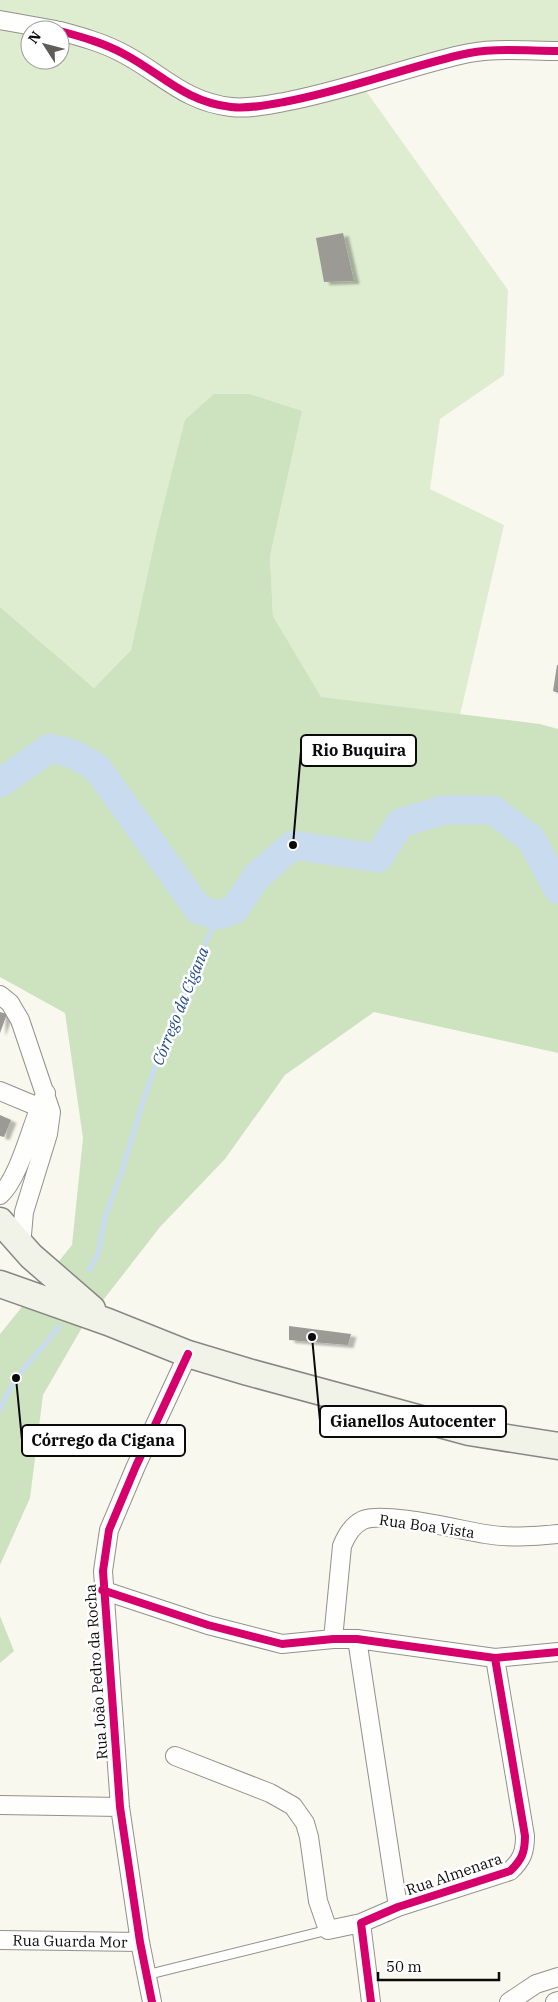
<svg xmlns="http://www.w3.org/2000/svg" width="558" height="2002" font-family="'IBM Plex Serif',serif">
<defs>
<filter id="shadow"><feDropShadow dx="5.5" dy="3" stdDeviation="1" flood-color="#0004"/></filter>
</defs>
<rect width="100%" height="100%" fill="#f9f8ee"/>
<!-- green -->
<path fill="#deecd0" fill-rule="evenodd" d="M 0,0 L 558,0 L 558,51 L 491,51 L 361,84 L 508,290 L 504,375 L 440,419 L 430,489 L 504,525 L 460,715 L 321,698 L 273,616 L 270,557 L 302,411 L 156,535 L 131,650 L 94,688 L 0,607 ZM 30,30 L 60,30 L 60,60 L 30,60 Z"/>
<!-- forest -->
<path fill="#cde3c0" d="M 214,394 L 249,394 L 302,411 L 270,557 L 273,616 L 321,697 L 540,724 L 558,729 L 558,1053 L 374,1012 L 285,1075 L 225,1159 L 160,1227 L 83,1326 L 43,1395 L 30,1498 L 0,1565 L 0,1334 L 72,1245 L 83,1138 L 65,1013 L 0,977 L 0,607 L 94,688 L 131,650 L 156,535 L 185,420 Z
M 0,1616 L 14,1651 L 0,1663 Z"/>
<g fill="none" stroke-linecap="round" stroke-linejoin="round">
<!-- stream -->
<path stroke="#c9dbee" stroke-width="5" d="M 89,1270 L 98,1254 L 105,1217 L 121,1174 L 145,1095 L 173,1017 L 218,915
M 0,1409 L 16,1378 L 60,1326"/>
<!-- river -->
<path stroke="#c9dbee" stroke-width="29" d="M 0,783 L 50,748 L 73,754 L 97,768 L 199,910 L 218,915 L 234,910 L 257,876 L 293,845 L 378,858 L 400,823 L 444,810 L 493,810 L 531,839 L 558,889"/>
</g>
<!-- building -->
<path fill="#9c9a94" filter="url(#shadow)" d="M 343,233 L 354,281 L 324,282 L 316,238 Z
M 557,665 L 558,665 L 558,693 L 553,691 Z
M 0,1012 L 7,1014 L 0,1033 Z
M 0,1115 L 11,1120 L 4,1137 L 0,1136 Z
M 289,1326 L 351,1334 L 348,1345 L 289,1340 Z"/>
<g fill="none" stroke-linecap="round" stroke-linejoin="round">
<defs>
<path id="lane" d="M 146,1975 L 328,1930"/>
<path id="street" d="M 0,20 L 56,30
M 60,31 C 82,37 104,43 124,54 C 162,74 185,102 231,107 C 248,109 268,105 284,102 C 344,91 401,69 460,55 C 491,47 526,51 558,51
M 0,995 L 10,1003 L 20,1020 L 51,1112 L 48,1134 L 24,1212 L 21,1246
M 0,1091 L 48,1111
M 0,1195 C 21,1176 32,1120 46,1093
M 102,1590 L 208,1625 L 282,1644 L 333,1639 L 357,1639 L 495,1658 L 558,1652
M 333,1639 L 342,1546 C 346,1536 352,1525 363,1520 C 384,1511 460,1530 485,1534 C 510,1538 534,1537 558,1534
M 357,1639 L 398,1907
M 175,1756 L 270,1793 L 293,1806 L 305,1823 L 309,1837 L 318,1901 L 328,1930 L 361,1923
M 0,1805 L 120,1807
M 0,1940 L 140,1942
M 152,2002 L 140,1942 L 120,1807 L 103,1571 L 109,1530 L 136,1466 L 188,1354
M 371,2002 L 361,1923 L 398,1907 L 510,1871 C 522,1860 525,1852 525,1836 L 495,1658
M 509,2002 L 536,1984 L 558,1977
M 555,2002 L 558,2001"/>
<path id="secondary" d="M 0,1221 L 31,1256 L 92,1309
M 0,1284 L 108,1322 L 188,1354 L 248,1372 L 469,1432 L 558,1446"/>
</defs>
<!-- lane casing -->
<use href="#lane" stroke="#92918d" stroke-width="11"/>
<!-- street casing -->
<use href="#street" stroke="#92918d" stroke-width="20"/>
<!-- secondary casing -->
<use href="#secondary" stroke="#888883" stroke-width="29"/>
<!-- lane -->
<use href="#lane" stroke="#fefefc" stroke-width="9"/>
<!-- street -->
<use href="#street" stroke="#fefefc" stroke-width="18"/>
<!-- secondary -->
<use href="#secondary" stroke="#f2f3e8" stroke-width="26"/>
<defs>
<path id="cycleway" d="M 60,31 C 82,37 104,43 124,54 C 162,74 185,102 231,107 C 248,109 268,105 284,102 C 344,91 401,69 460,55 C 491,47 526,51 558,51
M 102,1590 L 208,1625 L 282,1644 L 333,1639 L 357,1639 L 495,1658 L 558,1652
M 152,2002 L 140,1942 L 120,1807 L 103,1571 L 109,1530 L 136,1466 L 188,1354
M 371,2002 L 361,1923 L 398,1907 L 510,1871 C 522,1860 525,1852 525,1836 L 495,1658"/>
</defs>
<!-- cycleway casing -->
<use href="#cycleway" stroke="#fff" stroke-width="11"/>
<!-- cycleway -->
<use href="#cycleway" stroke="#d6006c" stroke-width="8"/>
</g>
<g text-anchor="middle" dominant-baseline="central" stroke-width="5" stroke-linejoin="round" paint-order="stroke">
<!-- street labels -->
<g font-size="15" fill="#0a0a0a" stroke="#fff">
<text transform="translate(427 1526) rotate(8)">Rua Boa Vista</text>
<text transform="translate(96 1672) rotate(-94)">Rua João Pedro da Rocha</text>
<text transform="translate(454 1874) rotate(-19)">Rua Almenara</text>
<text transform="translate(70 1941) rotate(1)">Rua Guarda Mor</text>
</g>
<!-- water labels -->
<g font-size="16" font-style="italic" fill="#234c8c" stroke="#fff">
<text transform="translate(180 1006) rotate(-68)">Córrego da Cigana</text>
</g>
</g>
<!-- callouts -->
<path fill="none" stroke="#0a0a0a" stroke-width="2" d="M293 845L301 751M312 1337L320 1421M16 1378L22 1440"/>
<g fill="#0a0a0a" stroke="#fff" stroke-width="2">
<circle cx="293" cy="845" r="5"/>
<circle cx="312" cy="1337" r="5"/>
<circle cx="16" cy="1378" r="5"/>
</g>
<g fill="#fff" stroke="#0a0a0a" stroke-width="2">
<rect x="301" y="735" width="115" height="31" rx="5"/>
<rect x="320" y="1406" width="186" height="31" rx="5"/>
<rect x="22" y="1425" width="163" height="31" rx="5"/>
</g>
<g font-size="16" text-anchor="middle" font-weight="bold" fill="#0a0a0a">
<text x="359" y="756">Rio Buquira</text>
<text x="413" y="1427">Gianellos Autocenter</text>
<text x="103" y="1446">Córrego da Cigana</text>
</g>
<!-- north arrow -->
<g transform="translate(45 45) rotate(306)"><circle r="24" fill="#ffffff" stroke="#9d9d9d"/>
<path d="M0-4L9 19L0 12L-9 19Z" fill="#5e5d5a"/>
<text y="-8" font-size="14" font-weight="bold" text-anchor="middle" fill="#0a0a0a">N</text>
</g>
<!-- scale -->
<path d="M378 1972v8h121v-8" fill="none" stroke="#0a0a0a" stroke-width="2.5"/>
<text x="386" y="1972" font-size="15" fill="#0a0a0a" stroke="#ffffff" stroke-width="4" paint-order="stroke">50 m</text>
</svg>
